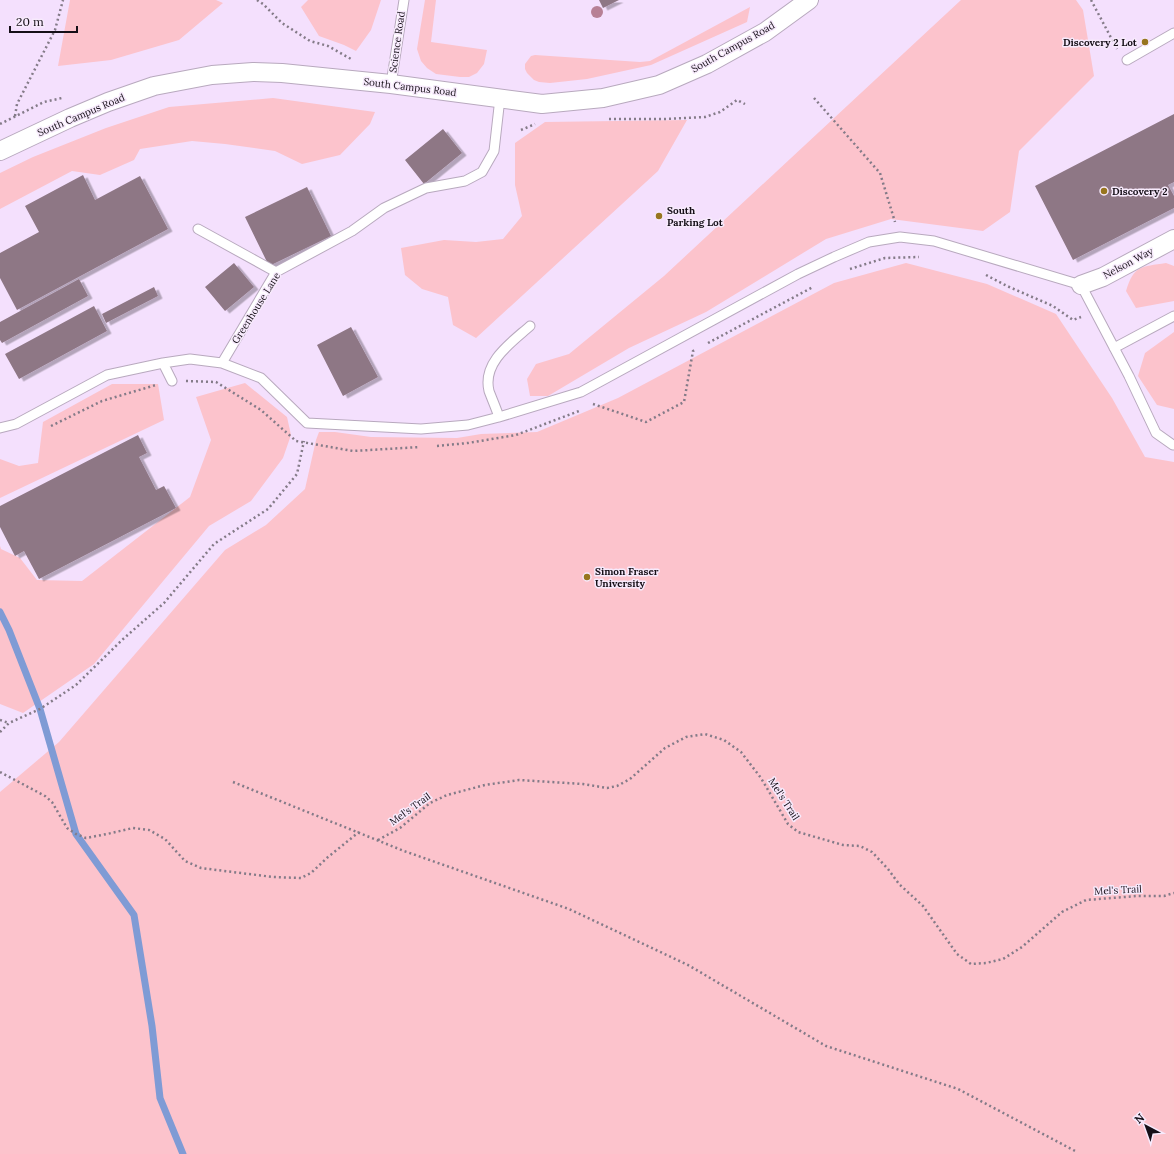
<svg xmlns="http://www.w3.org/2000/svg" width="1174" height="1154" font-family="Lora,serif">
<defs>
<filter id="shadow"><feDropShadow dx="4.5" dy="2.5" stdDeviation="0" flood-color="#0004"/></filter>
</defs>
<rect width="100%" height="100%" fill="#f7eafc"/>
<!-- built -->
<path fill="#f4e0fd" d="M 0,0 L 1174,0 L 1174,1154 L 0,1154 Z"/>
<!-- green -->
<path fill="#fcc3cc" d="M 70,0 L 216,0 L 223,3 L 179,40 L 111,60 L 58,66 Z
M 308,0 L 381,0 L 371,30 L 356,51 L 344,45 L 319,36 L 301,7 Z
M 425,0 L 436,0 L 431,42 L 487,50 L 484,64 L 477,73 L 469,77 L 460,77 L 436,74 L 427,68 L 421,61 L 417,49 Z
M 961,0 L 1076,0 L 1083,10 L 1094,76 L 1019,151 L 1010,212 L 983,231 L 891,219 L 826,239 L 706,312 L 629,348 L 548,396 L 530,396 L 527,379 L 536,364 L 569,354 L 664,276 Z
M 750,7 L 747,22 L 651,65 L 587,79 L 550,83 L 539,82 L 534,80 L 527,73 L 525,69 L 525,64 L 531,56 L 535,55 L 640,62 L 650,61 Z
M 273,98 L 375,112 L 370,124 L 340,155 L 302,164 L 275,151 L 225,144 L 192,141 L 140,149 L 134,160 L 100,175 L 72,171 L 0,209 L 0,173 L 33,157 L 106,128 L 169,107 Z
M 687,120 L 658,171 L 476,338 L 453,325 L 448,297 L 422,289 L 405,275 L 401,248 L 444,240 L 476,242 L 503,239 L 522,216 L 515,185 L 515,143 L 545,122 Z
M 906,263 L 987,284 L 1056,314 L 1112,398 L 1145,457 L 1174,462 L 1174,1154 L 0,1154 L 0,792 L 59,742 L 225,550 L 266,525 L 305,489 L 316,440 L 319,432 L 335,432 L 371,437 L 457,438 L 481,434 L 537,432 L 618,398 L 834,283 Z
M 1166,263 L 1174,266 L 1174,301 L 1136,308 L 1126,291 C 1134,265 1141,267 1166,263 Z
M 1174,332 L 1174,409 L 1157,405 L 1138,376 L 1145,353 Z
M 245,383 L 287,417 L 291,435 L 283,458 L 251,501 L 209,526 L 94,664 L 23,713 L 0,704 L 0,546 L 1,549 L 20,558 L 37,580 L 82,581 L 190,497 L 211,440 L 196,397 Z
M 112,384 L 158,384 L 164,420 L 0,498 L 0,459 L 19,466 L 38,463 L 43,422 Z"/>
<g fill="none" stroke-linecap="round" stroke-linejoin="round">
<!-- stream -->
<path stroke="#7f9bd5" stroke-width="7" d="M 0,612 L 9,630 L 40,709 L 76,834 L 134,915 L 152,1026 L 160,1098 L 183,1154"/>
</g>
<!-- building -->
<path fill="#8e7785" filter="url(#shadow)" d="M 599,0 L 619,0 L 603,8 Z
M 1174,114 L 1174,182 L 1168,185 L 1174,196 L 1174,208 L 1073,260 L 1035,186 Z
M 443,129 L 462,153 L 424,184 L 405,160 Z
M 83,175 L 95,200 L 140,176 L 168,229 L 17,310 L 0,278 L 0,253 L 39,232 L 25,206 Z
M 307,187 L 331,236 L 269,266 L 245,217 Z
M 234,263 L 254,287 L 225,311 L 205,287 Z
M 79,279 L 88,296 L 2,343 L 0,340 L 0,322 Z
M 154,287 L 158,296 L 106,323 L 102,314 Z
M 94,306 L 107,331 L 19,379 L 5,354 Z
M 351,327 L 378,377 L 343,396 L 317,345 Z
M 138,435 L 147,453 L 139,457 L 156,490 L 164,486 L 176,508 L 39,579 L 24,551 L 15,556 L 0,527 L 0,506 Z"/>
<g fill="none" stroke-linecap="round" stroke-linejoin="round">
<defs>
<path id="service" d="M 1127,60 L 1174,33
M 391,84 L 404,0
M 198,229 L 276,272
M 1114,348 L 1174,316
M 163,363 L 172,381
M 222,363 L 276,272 L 352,231 L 384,208 L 426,188 L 465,181 L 482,172 L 494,151 L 500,98
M 499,417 C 496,408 492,399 489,391 C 482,362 512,342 530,326
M 0,428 L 16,424 L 107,375 L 163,363 L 190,359 L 222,363 L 261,378 L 307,423 L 421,429 L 468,425 L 499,417 L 581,392 L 798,274 L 834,257 L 869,242 L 900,237 L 934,241 L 1081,285 L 1129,376 L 1156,433 L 1173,445 L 1174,445"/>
<path id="minor" d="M 0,151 L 70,118 L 108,102 L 154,86 L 212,75 L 253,72 L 282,73 L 391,84 L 542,104 L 603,98 L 659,85 L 707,64 L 765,32 L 809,0
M 1081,285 L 1103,277 L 1174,239"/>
</defs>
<!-- service casing -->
<use href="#service" stroke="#b8a9be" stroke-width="11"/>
<!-- minor casing -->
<use href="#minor" stroke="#b8a9be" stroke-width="20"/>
<!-- path -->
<path stroke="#847b88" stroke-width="2.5" stroke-dasharray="2 3" stroke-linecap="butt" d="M 257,0 L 263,4 L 282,23 L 310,41 L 328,46 L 351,59
M 1091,0 L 1117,49
M 814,98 L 880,173 L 895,222
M 15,116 L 17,104 L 55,30 L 63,0
M 609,119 L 665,119 L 705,117 L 720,112 L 737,100 L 745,104
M 0,124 L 44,102 L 62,98
M 521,130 L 535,124
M 850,269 L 885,258 L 919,257
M 986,275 L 1007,286 L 1053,306 L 1073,320 L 1081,317
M 708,343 L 813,287
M 186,381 L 216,382 L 261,410 L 296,441 L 353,451 L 420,447
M 593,404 L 646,422 L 684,402 L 693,351 L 695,350
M 51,426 L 102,401 L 156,385
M 437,446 L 468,443 L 516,435 L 579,411
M 0,720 L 9,723
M 0,732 L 9,723 L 40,709 L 76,685 L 122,640 L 164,603 L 214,544 L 268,509 L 297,474 L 304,441
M 0,772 L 45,796 L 52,802 L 67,828 L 76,834 L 86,838 L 107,834 L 133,828 L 149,830 L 165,839 L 185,861 L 201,868 L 273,877 L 301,878 L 311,873 L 328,857 L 359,832
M 233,782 L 404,851 L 569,909 L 688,965 L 826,1046 L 958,1089 L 1077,1152
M 378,840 L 400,828 L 430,803 L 447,795 L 485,785 L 519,780 L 583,784 L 607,788 L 617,786 L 630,779 L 665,748 L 686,737 L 705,734 L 724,740 L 741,752 L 761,778 L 788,824 L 798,832 L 843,845 L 860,846 L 872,852 L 888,869 L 899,884 L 923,906 L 957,954 L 971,964 L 986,963 L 1003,959 L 1022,947 L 1062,912 L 1086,900 L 1137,896 L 1164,896 L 1174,893"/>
<!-- service -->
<use href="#service" stroke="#fff" stroke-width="9"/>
<!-- minor -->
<use href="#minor" stroke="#fff" stroke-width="18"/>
</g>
<!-- trees -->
<circle fill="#b78095" cx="597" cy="12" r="6"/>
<!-- markers -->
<g fill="#97751e" stroke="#f7eafc" stroke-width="1.5">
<circle cx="1145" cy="42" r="4"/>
<circle cx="1104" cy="191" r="4"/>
<circle cx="659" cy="216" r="4"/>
<circle cx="587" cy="577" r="4"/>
</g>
<g text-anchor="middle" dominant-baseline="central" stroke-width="3" stroke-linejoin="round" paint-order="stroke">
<!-- street labels -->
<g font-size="10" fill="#150f17" stroke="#f7eafc">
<text transform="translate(397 42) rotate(-82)">Science Road</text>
<text transform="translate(733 47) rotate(-29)">South Campus Road</text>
<text transform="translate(410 87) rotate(7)">South Campus Road</text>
<text transform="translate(81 115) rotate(-23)">South Campus Road</text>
<text transform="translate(1128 263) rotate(-28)">Nelson Way</text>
<text transform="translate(256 308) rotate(-58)">Greenhouse Lane</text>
<text transform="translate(784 799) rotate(57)">Mel's Trail</text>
<text transform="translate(410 809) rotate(-36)">Mel's Trail</text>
<text transform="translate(1118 890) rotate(-3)">Mel's Trail</text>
</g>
<!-- poi labels -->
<g font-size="10" font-weight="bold" fill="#150f17" stroke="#f7eafc" text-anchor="start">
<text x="1137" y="42" text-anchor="end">Discovery 2 Lot</text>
<text x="1112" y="191">Discovery 2</text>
<text x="667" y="210">South<tspan x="667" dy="12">Parking Lot</tspan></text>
<text x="595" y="571">Simon Fraser<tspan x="595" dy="12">University</tspan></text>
</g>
</g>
<!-- north arrow -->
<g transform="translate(1146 1126) rotate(319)" stroke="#f7eafc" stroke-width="3" paint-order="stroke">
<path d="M0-3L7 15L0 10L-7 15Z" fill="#150f17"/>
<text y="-6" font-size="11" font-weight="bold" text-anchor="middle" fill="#150f17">N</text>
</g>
<!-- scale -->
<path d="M10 26v6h67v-6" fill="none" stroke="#150f17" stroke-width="2"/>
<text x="16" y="26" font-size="12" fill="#150f17" stroke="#f7eafc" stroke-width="3" paint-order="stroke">20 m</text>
</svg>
